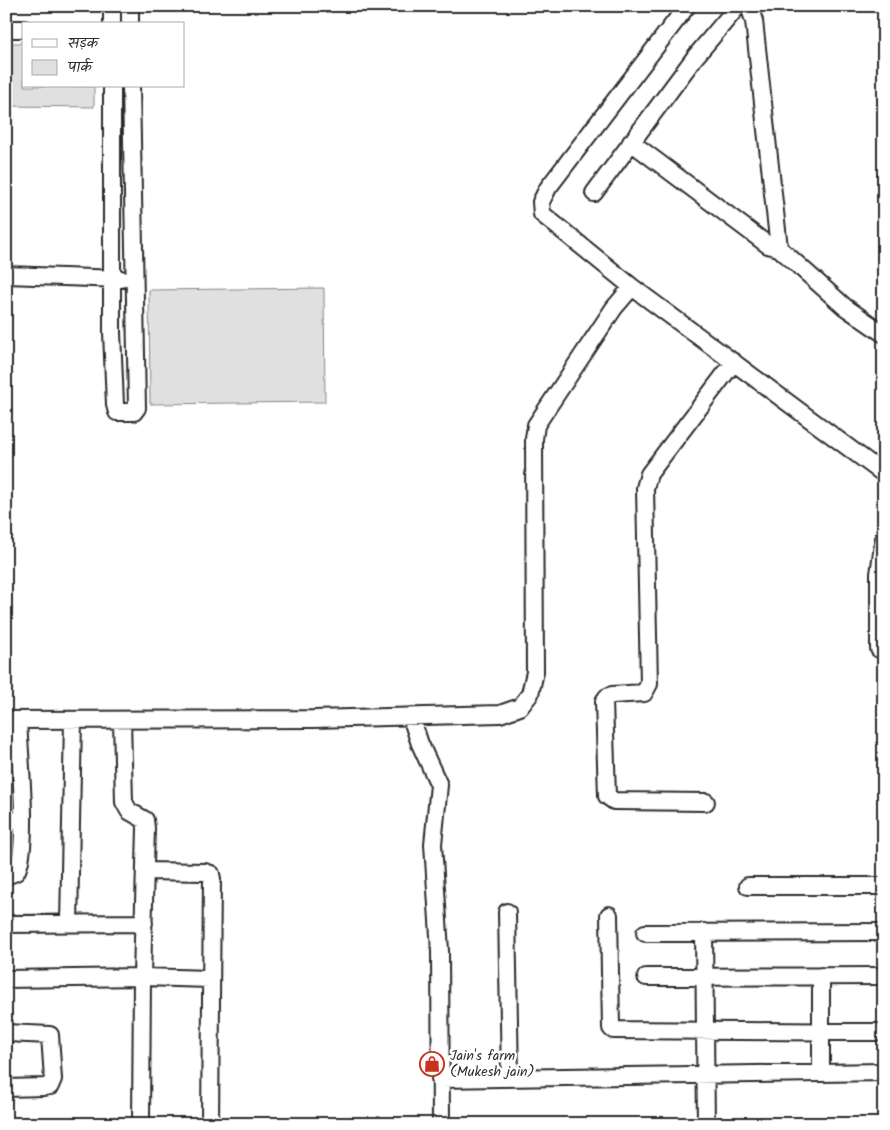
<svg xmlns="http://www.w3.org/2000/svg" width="890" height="1130" font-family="Kalam,'Playpen Sans Deva',sans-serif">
<rect width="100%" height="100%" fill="#fff"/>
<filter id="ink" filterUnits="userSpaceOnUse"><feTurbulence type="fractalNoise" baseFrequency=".02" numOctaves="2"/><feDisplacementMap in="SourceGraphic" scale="10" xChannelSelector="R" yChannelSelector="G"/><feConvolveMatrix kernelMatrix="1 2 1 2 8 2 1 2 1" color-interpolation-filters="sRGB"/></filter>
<g filter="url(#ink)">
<!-- green -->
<path fill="#e0e0e0" stroke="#868686" d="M 6,43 L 24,43 L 24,86 L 94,86 L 94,107 L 6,106 Z
M 324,288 L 325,402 L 150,404 L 149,290 Z"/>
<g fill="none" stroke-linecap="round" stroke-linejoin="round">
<defs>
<path id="minor" d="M 112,6 L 112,24
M 130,6 L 130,24
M 687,6 L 548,188 L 541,202 L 542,214 L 632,287 L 884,474
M 749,6 L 754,21 L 779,248
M 6,29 L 24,29
M 112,86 L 112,332 L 115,405 L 117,412 L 134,412 L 137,408 L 131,86
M 631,142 L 768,245 L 779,248 L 845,307 L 884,334
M 594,193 L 695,57 L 738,6
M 6,275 L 121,279
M 879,649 L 879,574 L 884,537
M 411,717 L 420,744 L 439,785 L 433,844 L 440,951 L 441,1124
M 6,720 L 313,719 L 500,714 L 520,707 L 530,694 L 535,672 L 534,439 L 536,425 L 614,308 L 632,287
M 122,720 L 124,802 L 129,811 L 145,820 L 146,828 L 142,977 L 210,979
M 706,802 L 614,801 L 607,796 L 604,701 L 607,697 L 612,695 L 644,693 L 649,684 L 645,488 L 649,474 L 734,362
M 6,821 L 23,821
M 145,871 L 205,872 L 211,874 L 212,879 L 210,1124
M 6,876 L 16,872 C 30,851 19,750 18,720
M 748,886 L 884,886
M 507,912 L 510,1078
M 609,915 L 611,1028 L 613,1030 L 884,1032
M 6,924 L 144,923
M 69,924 L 73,720
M 704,932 L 706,1124
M 645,933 L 884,932
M 646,977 L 884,976
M 6,979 L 142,977 L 141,1124
M 6,1033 L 50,1035 L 53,1079 L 50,1086 L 44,1087 L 6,1088
M 821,1073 L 821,976
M 440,1079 L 884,1072"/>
</defs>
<!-- minor casing -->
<use href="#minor" stroke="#2b2b2b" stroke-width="20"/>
<!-- minor -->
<use href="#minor" stroke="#fff" stroke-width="16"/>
</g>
</g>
<!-- icons -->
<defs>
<symbol id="shop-ring" viewBox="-11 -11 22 22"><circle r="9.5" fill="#fff" stroke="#c8321e" stroke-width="1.5"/><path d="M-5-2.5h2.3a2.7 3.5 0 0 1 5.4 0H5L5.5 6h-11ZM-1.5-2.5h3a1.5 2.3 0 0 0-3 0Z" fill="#c8321e"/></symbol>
</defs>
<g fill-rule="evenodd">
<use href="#shop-ring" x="418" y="1050" width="28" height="28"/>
</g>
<g text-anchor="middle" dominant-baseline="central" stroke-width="5" stroke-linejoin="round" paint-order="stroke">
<!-- poi labels -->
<g font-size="14" fill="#2b2b2b" stroke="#fff" text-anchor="start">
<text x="450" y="1056">Jain's farm<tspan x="450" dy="16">(Mukesh jain)</tspan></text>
</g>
</g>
<!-- margin -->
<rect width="890" height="1130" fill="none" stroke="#fff" stroke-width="25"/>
<rect x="12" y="12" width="865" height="1105" fill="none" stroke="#2b2b2b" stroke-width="2" filter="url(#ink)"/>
<!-- legend -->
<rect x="22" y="22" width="162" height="65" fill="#ffffff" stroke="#aaaaaa"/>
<rect x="32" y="39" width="25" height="8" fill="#ffffff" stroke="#aaaaaa"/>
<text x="68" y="48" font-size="15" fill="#2b2b2b">सड़क</text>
<rect x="32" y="60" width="25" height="15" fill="#e0e0e0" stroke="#aaaaaa"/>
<text x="68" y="72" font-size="15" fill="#2b2b2b">पार्क</text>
</svg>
